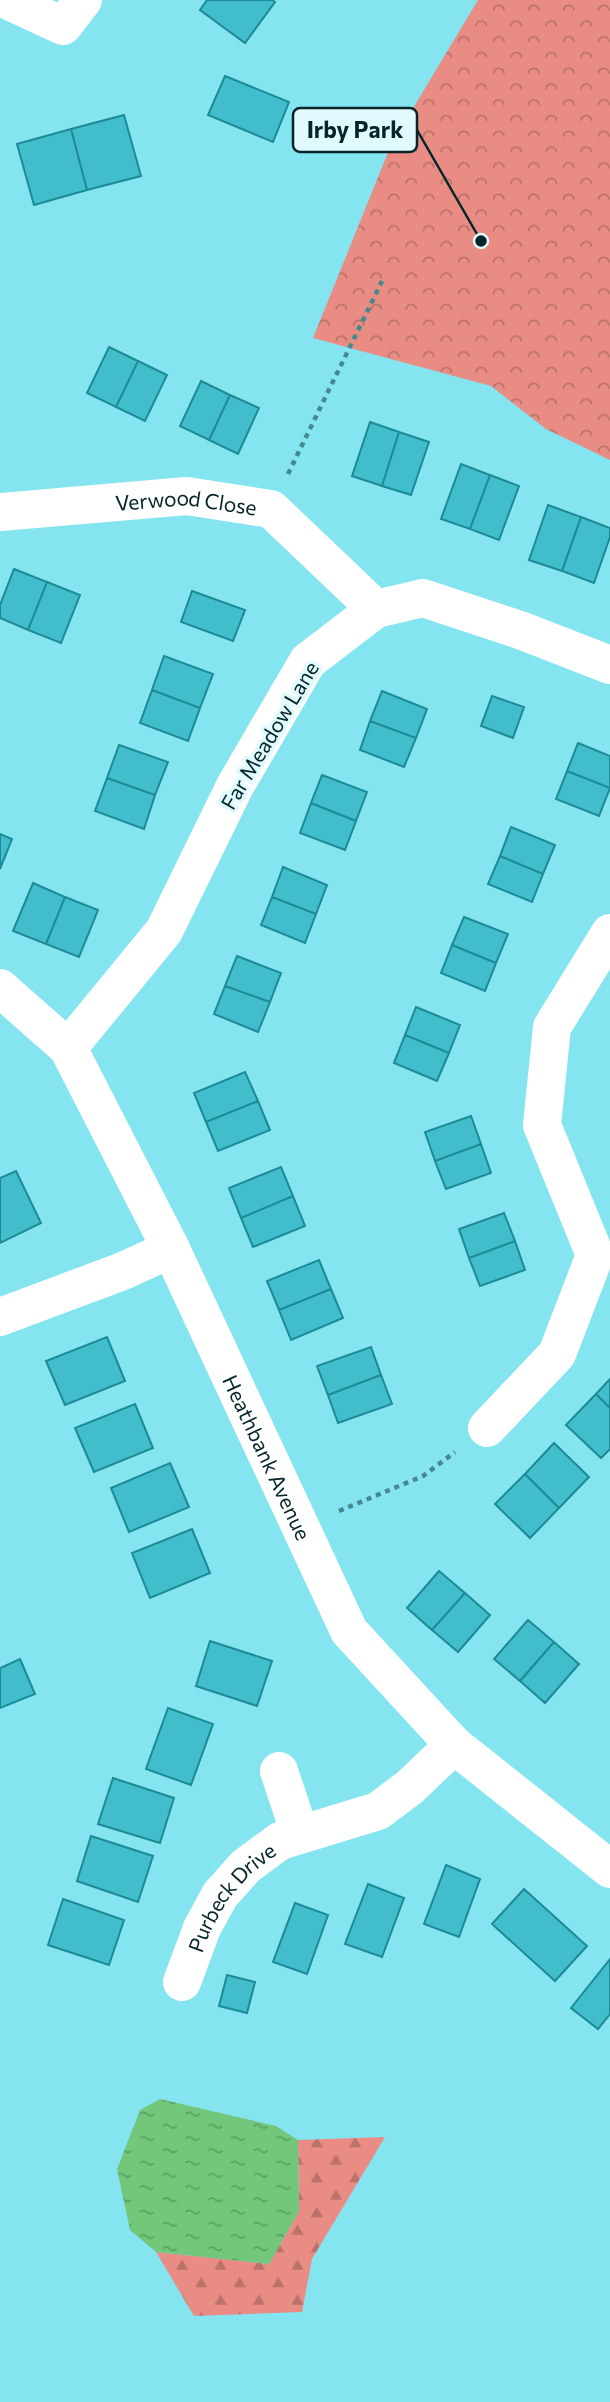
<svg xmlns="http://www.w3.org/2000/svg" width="610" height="2402" font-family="Commissioner,sans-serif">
<defs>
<pattern id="forest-firs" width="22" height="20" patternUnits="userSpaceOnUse" patternTransform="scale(1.75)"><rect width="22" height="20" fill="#e98c83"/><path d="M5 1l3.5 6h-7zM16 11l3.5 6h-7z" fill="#bb726b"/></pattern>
<pattern id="park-crowns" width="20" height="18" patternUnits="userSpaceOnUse" patternTransform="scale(1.75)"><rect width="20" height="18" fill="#e98c83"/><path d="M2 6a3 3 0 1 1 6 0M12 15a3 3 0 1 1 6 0" fill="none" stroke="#bb726b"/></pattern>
<pattern id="water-ripples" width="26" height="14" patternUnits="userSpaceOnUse" patternTransform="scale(1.75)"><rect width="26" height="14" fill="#73c77b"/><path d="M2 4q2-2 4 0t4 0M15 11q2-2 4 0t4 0" fill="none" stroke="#5ca165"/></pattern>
</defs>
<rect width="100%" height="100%" fill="#84e5f1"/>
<!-- forest -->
<path fill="url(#forest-firs)" d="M 385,2137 L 312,2259 L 302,2312 L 194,2316 L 156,2252 L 269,2264 L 299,2211 L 298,2140 Z"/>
<!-- park -->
<path fill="url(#park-crowns)" d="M 478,0 L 610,0 L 610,460 L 546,429 L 491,386 L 313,338 L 391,145 Z"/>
<!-- water -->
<path fill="url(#water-ripples)" d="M 160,2099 L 276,2126 L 298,2140 L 299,2211 L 269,2264 L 156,2252 L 130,2230 L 117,2169 L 140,2110 Z"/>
<!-- building -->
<path fill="#41bdcb" stroke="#1d8a96" stroke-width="2" d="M 207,0 L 272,0 L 275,2 L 245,43 L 200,10 Z
M 225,76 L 289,102 L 273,142 L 208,115 Z
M 124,115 L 141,176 L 87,190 L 71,129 Z
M 71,129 L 87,190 L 34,205 L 17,144 Z
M 109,347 L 138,361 L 116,407 L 87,393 Z
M 138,361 L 167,375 L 145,421 L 116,407 Z
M 201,381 L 230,395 L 209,440 L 180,426 Z
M 230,395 L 259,408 L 238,454 L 209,440 Z
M 370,422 L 399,432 L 382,486 L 352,476 Z
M 399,432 L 429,442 L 411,495 L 382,486 Z
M 461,464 L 490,475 L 470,529 L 441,519 Z
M 490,475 L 519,486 L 499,540 L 470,529 Z
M 548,505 L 581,517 L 562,571 L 529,560 Z
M 581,517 L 610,528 L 610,537 L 594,583 L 562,571 Z
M 14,569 L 47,582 L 28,630 L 0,618 L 0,605 Z
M 47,582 L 80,595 L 61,643 L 28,630 Z
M 192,591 L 245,610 L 233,641 L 181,622 Z
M 164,656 L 213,674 L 200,708 L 152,690 Z
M 152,690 L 200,708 L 188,741 L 140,723 Z
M 382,691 L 427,709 L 416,738 L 370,721 Z
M 492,696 L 524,707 L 513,738 L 481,726 Z
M 370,721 L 416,738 L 404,767 L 360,750 Z
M 578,743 L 610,756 L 610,788 L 567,771 Z
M 119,745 L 168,762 L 155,795 L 107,778 Z
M 567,771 L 610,788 L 599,816 L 556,799 Z
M 322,775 L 367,792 L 356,821 L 311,803 Z
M 107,778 L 155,795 L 144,829 L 95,811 Z
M 311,803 L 356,821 L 345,850 L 300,833 Z
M 511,827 L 555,845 L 543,874 L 500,856 Z
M 0,834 L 12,839 L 0,869 Z
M 500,856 L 543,874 L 532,902 L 488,884 Z
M 283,867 L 327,885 L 316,914 L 272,897 Z
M 33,883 L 65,897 L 46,944 L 13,931 Z
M 65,897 L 98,910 L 79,957 L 46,944 Z
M 272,897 L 316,914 L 305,943 L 261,925 Z
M 464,917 L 508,934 L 496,963 L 452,945 Z
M 452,945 L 496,963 L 485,991 L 441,973 Z
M 237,956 L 281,973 L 270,1002 L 225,986 Z
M 225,986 L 270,1002 L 258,1032 L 214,1014 Z
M 416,1007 L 460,1025 L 449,1053 L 405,1035 Z
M 405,1035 L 449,1053 L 437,1081 L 394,1063 Z
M 245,1072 L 258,1101 L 206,1122 L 194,1093 Z
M 258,1101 L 270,1130 L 218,1151 L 206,1122 Z
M 471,1116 L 481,1144 L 435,1161 L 425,1132 Z
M 481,1144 L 491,1173 L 446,1189 L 435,1161 Z
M 281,1167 L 293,1196 L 241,1218 L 229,1188 Z
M 16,1171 L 41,1223 L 0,1243 L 0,1178 Z
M 293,1196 L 305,1226 L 253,1247 L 241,1218 Z
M 504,1213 L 515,1241 L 469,1258 L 459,1229 Z
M 515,1241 L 525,1270 L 480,1286 L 469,1258 Z
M 319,1260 L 331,1289 L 279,1310 L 267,1281 Z
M 331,1289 L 343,1318 L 291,1340 L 279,1310 Z
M 107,1337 L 125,1381 L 65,1405 L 46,1361 Z
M 371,1347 L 381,1375 L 328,1395 L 317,1366 Z
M 381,1375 L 392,1404 L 338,1423 L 328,1395 Z
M 610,1379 L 610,1408 L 596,1394 Z
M 596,1394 L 610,1408 L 610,1449 L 601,1458 L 566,1425 Z
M 135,1404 L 153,1448 L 94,1472 L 75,1428 Z
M 554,1443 L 589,1477 L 559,1508 L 525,1474 Z
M 170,1463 L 189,1507 L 129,1532 L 111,1488 Z
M 525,1474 L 559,1508 L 530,1538 L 495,1504 Z
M 192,1529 L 210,1573 L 150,1598 L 132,1553 Z
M 439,1571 L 465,1593 L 432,1630 L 407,1608 Z
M 465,1593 L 490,1615 L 458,1652 L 432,1630 Z
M 528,1620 L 554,1642 L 520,1681 L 494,1659 Z
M 210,1641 L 272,1661 L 257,1706 L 196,1686 Z
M 554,1642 L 579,1664 L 545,1703 L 520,1681 Z
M 20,1659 L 35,1694 L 0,1708 L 0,1668 Z
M 168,1708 L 213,1724 L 191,1785 L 146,1769 Z
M 113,1778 L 174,1798 L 160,1843 L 98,1824 Z
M 91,1836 L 153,1856 L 138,1902 L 77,1881 Z
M 446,1865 L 480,1879 L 459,1937 L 424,1924 Z
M 368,1884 L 404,1898 L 382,1957 L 345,1944 Z
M 524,1889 L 587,1946 L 555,1981 L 492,1924 Z
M 63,1899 L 124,1920 L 109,1965 L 48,1945 Z
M 295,1903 L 328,1915 L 307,1974 L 273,1962 Z
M 610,1959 L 610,2014 L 598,2029 L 571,2008 Z
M 227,1975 L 255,1982 L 247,2013 L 219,2006 Z"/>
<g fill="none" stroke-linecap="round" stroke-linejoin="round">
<!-- path -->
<path stroke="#468890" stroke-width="4.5" stroke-dasharray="5 5" stroke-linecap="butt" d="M 288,474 L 382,281
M 339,1511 L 423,1476 L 455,1452"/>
<!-- minor -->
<g stroke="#fff" stroke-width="38">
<path d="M 7,0 L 63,26 L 83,0"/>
<path id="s1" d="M 0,512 L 187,496 L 271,509 L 376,609"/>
<path id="s2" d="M 0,988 L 68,1048 L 171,1249 L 349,1631 L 454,1745 L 610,1869"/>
<path d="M 68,1048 L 164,931 L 235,786 L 308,661 L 376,609 L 423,598 L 520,630 L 610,665"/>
<path d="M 0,1317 L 123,1271 L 171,1249"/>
<path d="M 487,1428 L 557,1354 L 595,1255 L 542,1125 L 552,1027 L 610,933"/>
<path d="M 279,1771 L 300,1834"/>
<path id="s3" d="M 182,1982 L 202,1928 L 220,1895 L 246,1866 L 280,1841 L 378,1811 L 410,1787 L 454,1745"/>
</g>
</g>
<g text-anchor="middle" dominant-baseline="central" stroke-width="7" stroke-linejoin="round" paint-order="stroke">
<!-- street labels -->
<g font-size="21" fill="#052529" stroke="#e0fafd">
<text stroke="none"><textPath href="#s1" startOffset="187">Verwood Close</textPath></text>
<text transform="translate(269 735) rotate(-59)">Far Meadow Lane</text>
<text stroke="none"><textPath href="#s2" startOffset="546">Heathbank Avenue</textPath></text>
<text stroke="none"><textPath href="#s3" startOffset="100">Purbeck Drive</textPath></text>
</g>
</g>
<!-- callouts -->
<path fill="none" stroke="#052529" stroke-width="2.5" d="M481 241L417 130"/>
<circle fill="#052529" stroke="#e0fafd" stroke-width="2.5" cx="481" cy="241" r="7"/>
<rect fill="#e0fafd" stroke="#052529" stroke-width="2.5" x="293" y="108" width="124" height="44" rx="7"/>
<g font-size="23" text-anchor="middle" font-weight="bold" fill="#052529">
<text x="355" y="138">Irby Park</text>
</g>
</svg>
